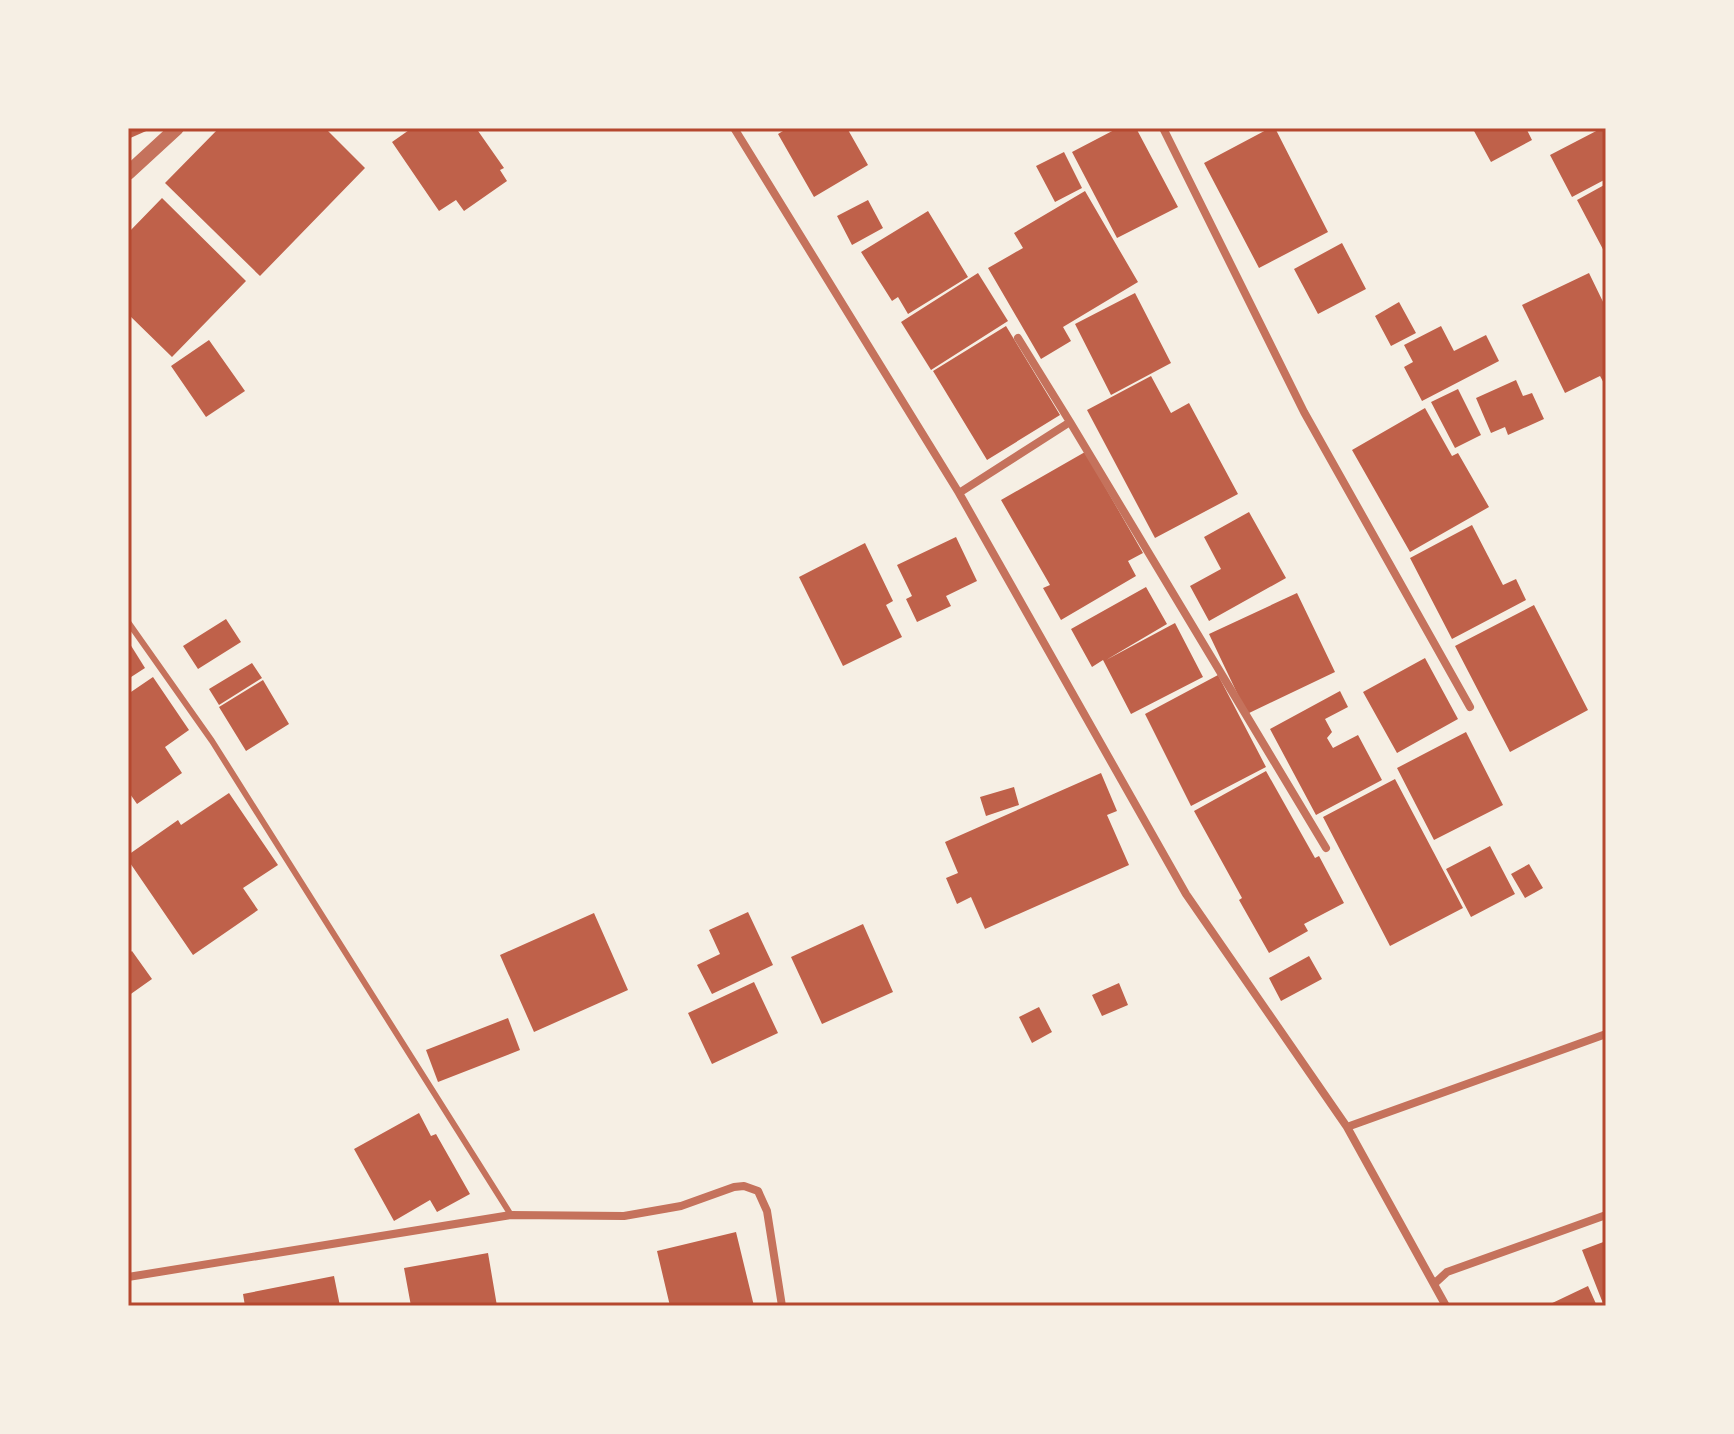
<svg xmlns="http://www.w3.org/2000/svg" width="1734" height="1434" font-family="Mulish,sans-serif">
<rect width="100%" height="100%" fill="#f6efe4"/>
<!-- building -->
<path fill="#bf614a" d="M 128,128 L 153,128 L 128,139 Z
M 219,128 L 325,128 L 365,168 L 260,276 L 165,183 Z
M 412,128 L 476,128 L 504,168 L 500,170 L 507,181 L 464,211 L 456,200 L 439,211 L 392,142 Z
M 788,128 L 847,128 L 868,165 L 814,197 L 778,134 Z
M 1118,128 L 1136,128 L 1178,207 L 1117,238 L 1072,152 Z
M 1270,128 L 1275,128 L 1328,232 L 1259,268 L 1204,163 Z
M 1479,128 L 1526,128 L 1532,140 L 1491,162 L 1474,131 Z
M 1602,128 L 1606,128 L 1606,179 L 1572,197 L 1550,155 Z
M 1064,152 L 1082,188 L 1055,202 L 1036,166 Z
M 1606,184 L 1606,255 L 1577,200 Z
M 1085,191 L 1138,282 L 1063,327 L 1071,341 L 1041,359 L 988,268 L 1023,248 L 1014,233 Z
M 162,198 L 246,281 L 172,357 L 128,314 L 128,233 Z
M 868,200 L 883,228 L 852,245 L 837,216 Z
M 928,211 L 968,277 L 908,314 L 898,297 L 892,301 L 861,252 Z
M 1342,243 L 1366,289 L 1318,314 L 1294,269 Z
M 978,273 L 1008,321 L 931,370 L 901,322 Z
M 1589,273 L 1606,308 L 1606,387 L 1600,376 L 1565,393 L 1522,305 Z
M 1135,293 L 1171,363 L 1111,395 L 1075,324 Z
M 1399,302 L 1416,333 L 1391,346 L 1375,316 Z
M 1006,326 L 1060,415 L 987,460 L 933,371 Z
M 1441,326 L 1454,351 L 1486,335 L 1499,361 L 1422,401 L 1404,367 L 1413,362 L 1404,345 Z
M 209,340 L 245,391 L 206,417 L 171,366 Z
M 1151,376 L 1171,413 L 1189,403 L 1238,494 L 1155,538 L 1087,410 Z
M 1516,380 L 1523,396 L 1532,393 L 1544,419 L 1508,435 L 1505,427 L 1491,433 L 1476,398 Z
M 1458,389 L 1481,435 L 1455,448 L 1431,402 Z
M 1425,408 L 1452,456 L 1458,453 L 1489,507 L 1410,552 L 1352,450 Z
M 1085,452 L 1143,553 L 1128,561 L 1136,576 L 1061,620 L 1043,588 L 1050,585 L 1001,500 Z
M 1249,512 L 1286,578 L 1209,621 L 1190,586 L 1221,569 L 1204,537 Z
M 1472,525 L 1503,585 L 1516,579 L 1526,600 L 1452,639 L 1410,558 Z
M 956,537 L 977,581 L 946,596 L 951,606 L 917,622 L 906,599 L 912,596 L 897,565 Z
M 865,543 L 893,601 L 886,605 L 902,637 L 843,666 L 799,577 Z
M 1146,587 L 1167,624 L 1106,660 L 1175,623 L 1203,677 L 1131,714 L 1103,660 L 1092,667 L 1071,629 Z
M 1297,593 L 1335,672 L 1247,714 L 1209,634 Z
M 1534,605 L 1588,710 L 1510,752 L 1455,646 Z
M 226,619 L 241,642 L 198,669 L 183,646 Z
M 130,644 L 145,668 L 128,679 L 128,646 Z
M 1425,658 L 1458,719 L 1397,753 L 1363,692 Z
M 252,663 L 262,678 L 219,705 L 209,689 Z
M 1218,675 L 1266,767 L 1191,806 L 1145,714 Z
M 153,677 L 189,730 L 165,747 L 182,773 L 137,804 L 128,791 L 128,694 Z
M 263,680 L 289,724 L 246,751 L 219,707 Z
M 1340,691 L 1348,707 L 1325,719 L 1332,732 L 1327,738 L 1333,748 L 1358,735 L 1382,780 L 1316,815 L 1270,729 Z
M 1466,732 L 1503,805 L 1434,840 L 1397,768 Z
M 1266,771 L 1315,858 L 1319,856 L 1344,903 L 1304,924 L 1308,931 L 1269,953 L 1239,900 L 1242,898 L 1194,811 Z
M 1101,773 L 1117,811 L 1107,815 L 1129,865 L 985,929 L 971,897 L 957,904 L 946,878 L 958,873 L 945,842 Z
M 1395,779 L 1463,908 L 1390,946 L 1323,817 Z
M 1014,787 L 1019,805 L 986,816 L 980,797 Z
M 229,793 L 278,865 L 243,888 L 258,910 L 193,955 L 128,860 L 128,855 L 178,820 L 181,825 Z
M 1490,846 L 1515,894 L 1471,917 L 1446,869 Z
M 1529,864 L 1543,888 L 1525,898 L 1511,874 Z
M 748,912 L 773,965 L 712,994 L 697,965 L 720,954 L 709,930 Z
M 594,913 L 628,990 L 534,1032 L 500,955 Z
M 863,924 L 893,992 L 822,1024 L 791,957 Z
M 132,951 L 152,979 L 128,996 L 128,954 Z
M 1309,956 L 1322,979 L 1281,1001 L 1269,978 Z
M 754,982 L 778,1033 L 712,1064 L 688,1013 Z
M 1119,983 L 1128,1005 L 1102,1016 L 1092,995 Z
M 1039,1007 L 1052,1032 L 1032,1043 L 1019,1017 Z
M 508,1018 L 520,1050 L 438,1082 L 426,1050 Z
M 419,1113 L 431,1136 L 436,1134 L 470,1194 L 437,1212 L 430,1200 L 394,1221 L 354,1149 Z
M 736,1232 L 754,1306 L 670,1306 L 657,1251 Z
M 1606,1241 L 1606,1306 L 1604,1306 L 1582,1250 Z
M 488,1253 L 497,1306 L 411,1306 L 404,1268 Z
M 334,1276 L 340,1306 L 245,1306 L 243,1294 Z
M 1588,1286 L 1597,1306 L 1546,1306 Z"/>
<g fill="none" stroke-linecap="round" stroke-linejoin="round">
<!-- service -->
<path stroke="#c5725c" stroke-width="6" d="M 128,622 L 212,741 L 511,1215"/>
<!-- minor -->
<path stroke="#c5725c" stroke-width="8" d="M 734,128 L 959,493 L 1186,894 L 1347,1127
M 1163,128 L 1304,412 L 1470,707
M 1070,422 L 1326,848
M 959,493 L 1070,422 L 1018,338
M 128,1277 L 511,1215 L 624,1216 L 681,1206 L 734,1187 L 744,1186 L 758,1191 L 767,1211 L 782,1306
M 1434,1284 L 1447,1272 L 1606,1215
M 1446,1306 L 1347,1127 L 1606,1034"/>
<!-- tertiary -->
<path stroke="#c5725c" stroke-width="14" d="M 128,173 L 177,128"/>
</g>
<!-- border -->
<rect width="1734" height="1434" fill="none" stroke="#f6efe4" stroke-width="260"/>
<rect x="130" y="130" width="1474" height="1174" fill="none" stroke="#b5482f" stroke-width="3"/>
</svg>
